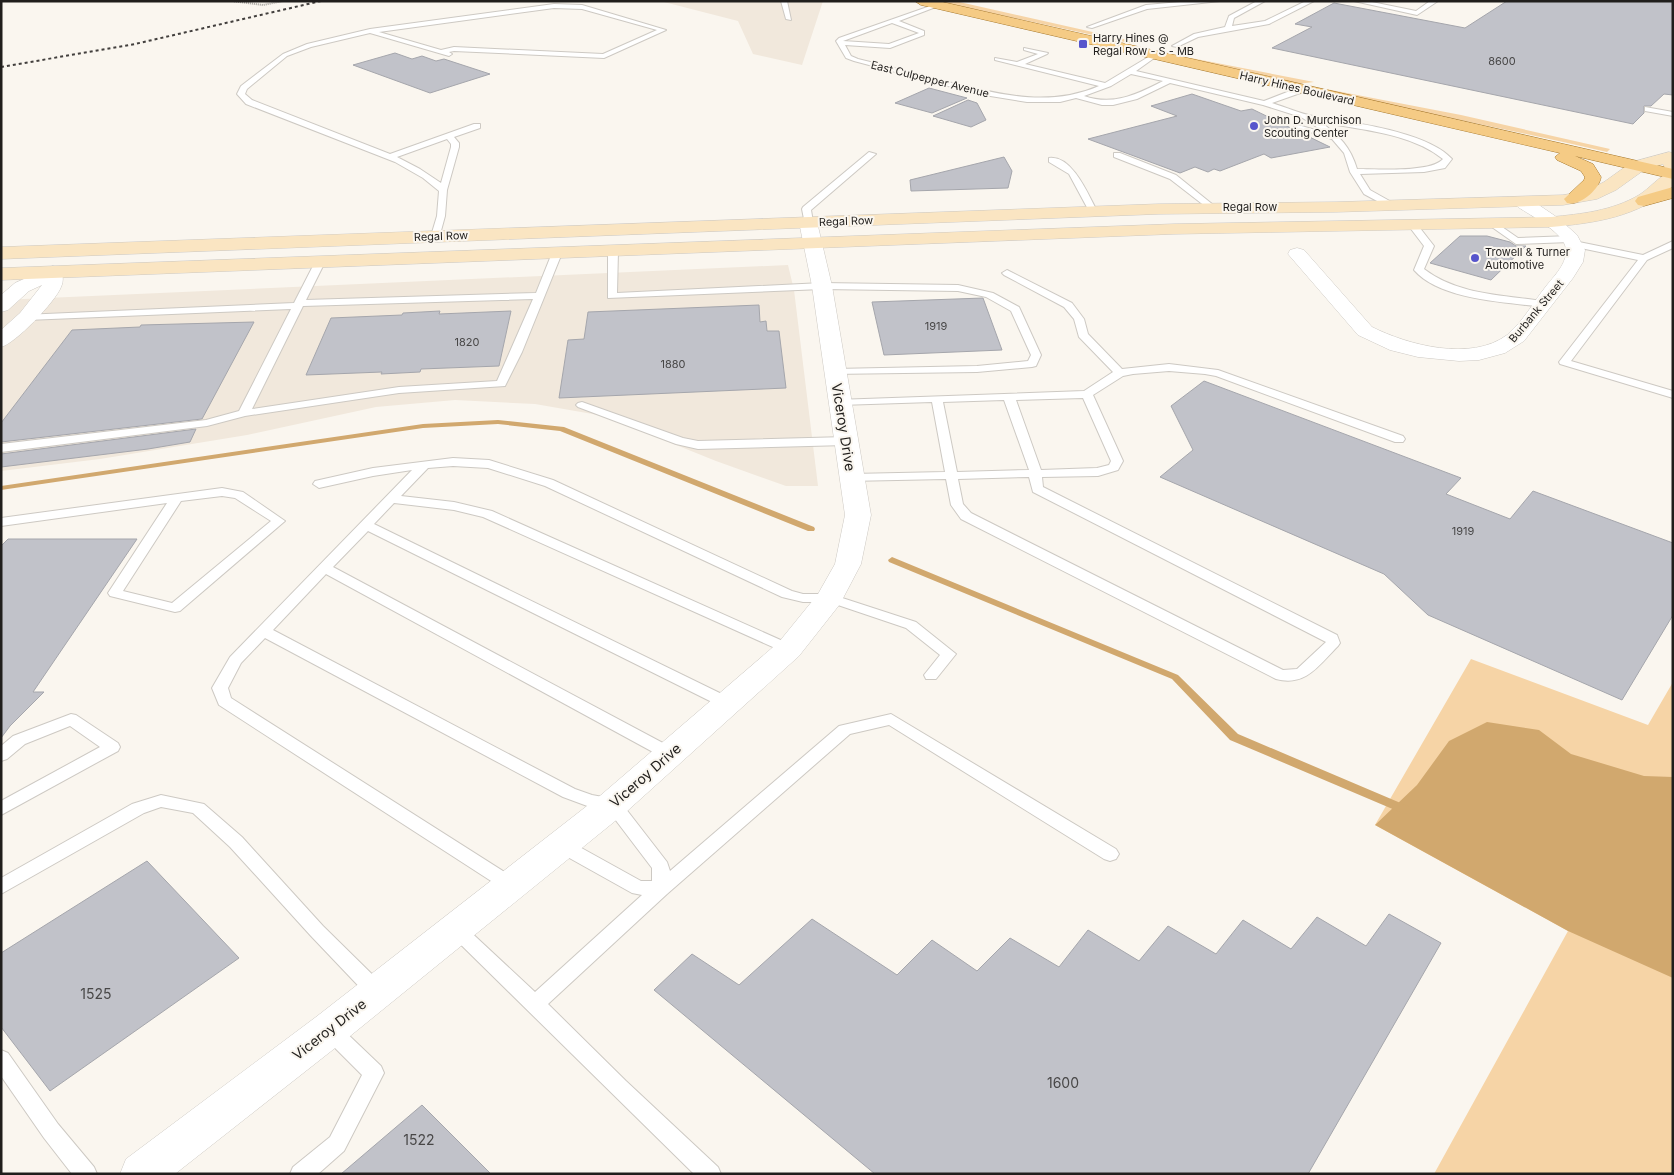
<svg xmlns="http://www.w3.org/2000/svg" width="1674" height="1175" font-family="Inter,sans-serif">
<rect width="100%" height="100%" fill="#faf6ef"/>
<!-- built -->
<path fill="#f1e8dc" d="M 660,1 L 823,1 L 802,65 L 753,54 L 738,21 Z
M 788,265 L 794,290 L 818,486 L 786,486 L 716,461 L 604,416 L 535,404 L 455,400 L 376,407 L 247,435 L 100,459 L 1,471 L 1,300 Z"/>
<!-- green -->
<path fill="#f6d4a6" d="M 936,1 L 955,1 L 1137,42 L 1134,44 Z
M 1191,58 L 1314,82 L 1297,84 L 1188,59 Z
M 1326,89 L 1461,115 L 1610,149 L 1607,152 C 1512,130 1418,112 1324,90 Z
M 1471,659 L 1648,725 L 1673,682 L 1673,1174 L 1434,1174 L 1568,931 L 1375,825 Z"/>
<!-- forest -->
<path fill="#d1a86e" d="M 1487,722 L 1539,730 L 1571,754 L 1644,776 L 1673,777 L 1673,978 L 1568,931 L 1375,825 L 1417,785 L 1449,741 Z"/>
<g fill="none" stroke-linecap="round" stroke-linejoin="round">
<!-- stream -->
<path fill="#d1a86e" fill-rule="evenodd" d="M 498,420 L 564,427 L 814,527 L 815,529 L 814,531 L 808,531 L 560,431 L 498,424 L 423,428 L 1,490 L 1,486 L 423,424 Z
M 892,557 L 1178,675 L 1238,734 L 1410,807 L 1411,810 L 1410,813 L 1406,814 L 1402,813 L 1230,740 L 1172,679 L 889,562 L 888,560 Z"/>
</g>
<!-- building -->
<path fill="#c1c2c9" stroke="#a5a6ac" d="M 1507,1 L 1673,1 L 1673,95 L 1664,94 L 1651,106 L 1644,106 L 1644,113 L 1633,124 L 1272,48 L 1312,27 L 1295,24 L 1334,3 L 1465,28 Z
M 395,53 L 412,59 L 422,56 L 436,61 L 444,59 L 490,74 L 430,93 L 353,65 Z
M 929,88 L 967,98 L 932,113 L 895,103 Z
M 1192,94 L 1241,111 L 1252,109 L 1330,147 L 1271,158 L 1264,154 L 1220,171 L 1214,169 L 1208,172 L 1195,167 L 1180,173 L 1088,139 L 1177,116 L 1151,106 Z
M 968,100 L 977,103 L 986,120 L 971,127 L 933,116 Z
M 1004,157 L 1012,171 L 1008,188 L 911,191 L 910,180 Z
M 1460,236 L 1487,236 L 1510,242 L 1516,246 L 1526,246 L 1491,280 L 1430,263 Z
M 983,298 L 1002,350 L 884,355 L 872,302 Z
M 759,305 L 760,322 L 766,321 L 767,331 L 779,331 L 786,388 L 559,398 L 568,340 L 584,339 L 588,312 Z
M 440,311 L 439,314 L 511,311 L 499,366 L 421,369 L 420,372 L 381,374 L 382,372 L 306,375 L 331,318 L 402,315 L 403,313 Z
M 254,322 L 202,419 L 1,442 L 1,423 L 72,330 L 140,327 L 141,325 Z
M 1204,381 L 1461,478 L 1446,494 L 1510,519 L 1533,491 L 1673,543 L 1673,615 L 1622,700 L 1428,615 L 1384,574 L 1160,477 L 1193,450 L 1171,406 Z
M 196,429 L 190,442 L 148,449 L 1,467 L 1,454 Z
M 8,539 L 137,539 L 33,692 L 44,692 L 10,726 L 1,738 L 1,546 Z
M 147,861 L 239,958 L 50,1091 L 1,1027 L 1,953 Z
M 1389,914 L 1441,943 L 1308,1174 L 875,1174 L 654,990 L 692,954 L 739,985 L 812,919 L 897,975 L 932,940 L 977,971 L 1010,938 L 1059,967 L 1088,930 L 1139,961 L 1168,926 L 1216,954 L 1243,920 L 1291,949 L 1317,917 L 1366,946 Z
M 422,1105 L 491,1174 L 341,1174 Z"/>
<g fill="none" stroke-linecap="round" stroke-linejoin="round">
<defs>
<path id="service" d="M 781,1 L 787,1 L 791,20 L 786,19 Z
M 1192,1 L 1220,1 L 1147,9 L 1092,28 L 1087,27 L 1146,5 Z
M 1257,1 L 1265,1 L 1234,18 L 1232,26 L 1265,21 L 1306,1 L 1314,1 L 1269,24 L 1198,37 L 1177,47 L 1172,46 L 1194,34 L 1225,27 L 1229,16 Z
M 1354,1 L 1367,1 L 1416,11 L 1430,1 L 1438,1 L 1417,15 Z
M 554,4 L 582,5 L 666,30 L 604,58 L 454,51 L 449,52 L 452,54 L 449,56 L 370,33 L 311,47 L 287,56 L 247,89 L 245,94 L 252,100 L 390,154 L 474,124 L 480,124 L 480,128 L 454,137 L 459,143 L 459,147 L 447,190 L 445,216 L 439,238 L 436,239 L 431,236 L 437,216 L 439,191 L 423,178 L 395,162 L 246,104 L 237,94 L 241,86 L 283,54 L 307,44 L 370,29 ZM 554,8 L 582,9 L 657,30 L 603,54 L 454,47 L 441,50 L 379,32 ZM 447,139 L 451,144 L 451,147 L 441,183 L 420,169 L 397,157 Z
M 936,4 L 941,5 L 899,21 L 924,31 L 924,35 L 890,48 L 845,45 L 851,56 L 858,59 C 888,66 918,74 948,82 C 998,94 1049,108 1099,86 L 995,60 L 995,58 L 1017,62 L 1038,54 L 1024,50 L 1024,48 L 1048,53 L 1047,54 L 1025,64 L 1105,83 L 1155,53 L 1157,54 L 1157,56 L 1136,71 L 1264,101 L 1300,87 L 1306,87 L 1306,91 L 1272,103 C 1285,107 1301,114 1313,116 C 1349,122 1427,131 1452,159 L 1445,168 L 1424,172 L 1360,174 L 1370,190 L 1395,204 L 1396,206 L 1392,209 L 1364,194 L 1350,172 L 1344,153 L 1332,139 L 1294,127 L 1298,125 L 1326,133 L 1301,117 L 1263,105 L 1170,83 L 1137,99 L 1113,105 L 1102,105 L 1076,98 L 1060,102 L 1027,102 L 978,94 L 854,61 L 846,58 L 836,41 L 839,38 ZM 892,23 L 919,33 L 889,44 L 843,41 ZM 1131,74 L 1163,81 C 1136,95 1113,106 1084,96 L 1111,86 ZM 1321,122 C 1361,130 1411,133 1443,159 C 1431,173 1376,169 1357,169 C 1350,146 1340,137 1321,122 Z
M 1645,107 L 1673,112 L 1673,116 L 1645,111 Z
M 869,152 L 876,154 L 811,210 L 813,222 L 808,225 L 805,224 L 802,209 L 803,207 Z
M 1114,153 L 1120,153 L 1176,175 L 1217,208 L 1213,211 L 1210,210 L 1170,179 L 1114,157 Z
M 1049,158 C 1072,155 1088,194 1097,211 L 1096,213 L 1090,213 L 1069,174 L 1049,162 Z
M 1492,220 L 1518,238 L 1570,236 L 1575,239 L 1570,242 L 1516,244 L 1489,225 L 1487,223 Z
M 1413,222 L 1416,223 L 1434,246 L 1424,269 C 1458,295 1503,295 1543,301 L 1548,304 L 1543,307 C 1506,302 1440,300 1414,270 L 1424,246 L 1408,225 Z
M 1574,241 L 1643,255 L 1673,241 L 1673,248 L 1647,260 L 1571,361 L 1673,391 L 1673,398 L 1560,364 L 1559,362 L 1638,260 L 1571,246 L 1571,242 Z
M 613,248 L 618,251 L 617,293 L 822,283 L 958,285 L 993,293 L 1019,307 L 1041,355 L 1036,366 L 1032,367 L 977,372 L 831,374 L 830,372 L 835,369 L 977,366 L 1028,361 L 1031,355 L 1011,311 L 986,297 L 958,291 L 822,289 L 608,298 L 608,251 Z
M 557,250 L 562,253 L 522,352 L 505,386 L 399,393 L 245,416 L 207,426 L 1,452 L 1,444 L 206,420 L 239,411 L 291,309 L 27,320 L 23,319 L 23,315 L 294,303 L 315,262 L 320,259 L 325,262 L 306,300 L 536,293 L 552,253 ZM 533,299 L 497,381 L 399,387 L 252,409 L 303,306 Z
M 1007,270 L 1072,303 L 1084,319 L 1088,334 L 1122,369 L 1169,364 L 1218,370 L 1403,436 L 1405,439 L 1403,442 L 1395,442 L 1216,376 L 1205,374 L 1169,371 L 1133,374 L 1123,376 L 1093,395 L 1123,461 L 1118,470 L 1098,476 L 1042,477 L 1043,487 L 1337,635 L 1340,643 L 1338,646 C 1319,665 1306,687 1276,679 L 961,519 L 951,505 L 946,479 L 848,481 L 846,478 L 852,474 L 945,472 L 932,402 L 840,405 L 836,404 L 834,402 L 836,400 L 1084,391 L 1113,372 L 1079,337 L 1074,319 L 1064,307 L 1004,275 L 1002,273 ZM 1083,398 L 1111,461 L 1109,465 L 1097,468 L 1041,470 L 1016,400 ZM 1004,400 L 1029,470 L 957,472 L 943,402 ZM 1029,477 L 1033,492 L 1326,642 L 1297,669 L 1283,670 L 971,513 L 963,504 L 958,479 Z
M 582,402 L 683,438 L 698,441 L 846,437 L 852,441 L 846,445 L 698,449 L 676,444 L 578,407 L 576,405 L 578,403 Z
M 453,458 L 489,460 L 553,480 L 792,591 L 803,594 L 830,594 L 916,622 L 956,654 L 936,679 L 926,679 L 924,675 L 940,655 L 906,628 L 829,602 L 803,602 L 782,597 L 545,486 L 488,468 L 453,466 L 428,468 L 401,496 L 454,502 L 492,511 L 794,646 L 796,649 L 794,652 L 784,652 L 483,517 L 454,510 L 394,503 L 374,524 L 732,699 L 735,703 L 732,707 L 727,708 L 722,707 L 368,531 L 333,567 L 676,750 L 678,754 L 676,758 L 670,760 L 664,758 L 326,574 L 273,630 L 575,789 L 592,795 L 619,800 L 667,862 L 670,871 L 839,726 L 891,714 L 1116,849 L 1119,854 L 1116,859 L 1110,861 L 1104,859 L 889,725 L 850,734 L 667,894 L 548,1004 L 626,1081 L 718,1167 L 721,1174 L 694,1174 L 450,934 L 447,929 L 450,924 L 456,921 L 462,924 L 535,992 L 642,895 L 632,893 L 555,850 L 552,845 L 555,840 L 561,838 L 567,840 L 641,881 L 652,881 L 652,868 L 608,810 L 590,807 L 563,797 L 265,638 L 241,663 L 228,688 L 231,698 L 517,880 L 520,885 L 517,890 L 511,892 L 505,890 L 219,705 L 212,688 L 230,657 L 412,470 L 373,476 L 319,488 L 313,484 L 315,481 L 373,468 Z
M 222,488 L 243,492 L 285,521 L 180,611 L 175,612 L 110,596 L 108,593 L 167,503 L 1,526 L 1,518 ZM 222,496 L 235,498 L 271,521 L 172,603 L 123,591 L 181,501 Z
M 71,714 L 76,715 L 118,743 L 120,747 L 118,751 L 1,815 L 1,801 L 100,747 L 70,726 L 25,744 L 7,759 L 1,761 L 1,746 L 13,736 Z
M 161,795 L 204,804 L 242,837 L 323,926 L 384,986 L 387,992 L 384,998 L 377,1000 L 370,998 L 311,936 L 230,847 L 193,813 L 161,807 L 144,813 L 1,894 L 1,878 L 132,804 Z
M 330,1021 L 337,1024 L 381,1066 L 384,1073 L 344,1151 L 318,1174 L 290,1174 L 293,1167 L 330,1137 L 362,1075 L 323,1036 L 320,1030 L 323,1024 Z
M 1,1050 L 8,1053 L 58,1124 L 94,1167 L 97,1174 L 72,1174 L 44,1138 L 1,1076 Z"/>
<path id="minor" d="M 1524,198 L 1530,199 L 1558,218 L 1577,235 L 1585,250 L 1583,262 L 1573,278 L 1524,341 L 1505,353 L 1479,360 L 1459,361 L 1418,357 L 1390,350 L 1358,335 L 1288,254 L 1290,250 L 1297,248 L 1304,250 L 1372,327 C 1408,345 1471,362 1507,335 C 1523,322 1534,301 1547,285 C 1556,274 1570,260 1565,245 C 1560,231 1530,215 1518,207 L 1515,203 L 1518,199 Z
M 808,217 L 814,218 L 817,222 L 832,286 L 871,515 L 861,564 L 840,604 L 799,656 L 625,813 L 344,1041 L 175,1174 L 120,1174 L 126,1159 L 316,1017 L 601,795 L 779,642 L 818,594 L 835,564 L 845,515 L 812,286 L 799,222 L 802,218 Z
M 53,266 L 60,268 C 63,273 64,281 61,287 C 56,301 15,344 1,347 L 1,330 L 20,313 L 42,285 L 29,291 L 8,310 L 1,312 L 1,295 L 15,283 Z"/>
<path id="secondary" d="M 1669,152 L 1673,153 L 1673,186 C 1639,217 1595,223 1551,227 L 1174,234 L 1,280 L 1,268 L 1174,224 L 1551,217 C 1581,214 1612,211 1639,195 C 1649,189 1660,175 1671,172 L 1667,172 L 1663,164 L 1644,170 L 1616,190 L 1597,199 L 1563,205 L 1336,212 L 1159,214 L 1,259 L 1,247 L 1159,204 L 1336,202 L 1563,195 L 1586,191 L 1604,182 L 1632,162 Z"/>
<path id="primary" d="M 915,1 L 938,1 L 1673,169 L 1673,179 L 1575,156 L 1593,164 L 1601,177 C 1599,190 1580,206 1567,203 L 1564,199 L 1584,180 L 1585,177 L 1581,171 L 1557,160 L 1555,157 L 1560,153 L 921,5 Z
M 1673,187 L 1673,198 L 1644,206 L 1638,205 L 1635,201 L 1638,197 Z"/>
</defs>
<!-- service casing -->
<use href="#service" stroke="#cdc9c3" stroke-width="2"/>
<!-- minor casing -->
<use href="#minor" stroke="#cdc9c3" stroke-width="1"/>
<!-- secondary casing -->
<use href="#secondary" stroke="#cdc9c3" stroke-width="1"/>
<!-- primary casing -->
<use href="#primary" stroke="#a6782c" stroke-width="1"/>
<!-- path -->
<path stroke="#a3a09b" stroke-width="2" stroke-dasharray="1 1" stroke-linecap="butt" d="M 232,1 L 263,5 L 283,1"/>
<!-- service -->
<use href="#service" fill="#fff" fill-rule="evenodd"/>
<!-- minor -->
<use href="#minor" fill="#fff" fill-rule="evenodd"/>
<!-- secondary -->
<use href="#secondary" fill="#fae5c2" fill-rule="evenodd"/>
<!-- primary -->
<use href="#primary" fill="#f5cb85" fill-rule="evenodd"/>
<!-- rail -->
<path stroke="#423f3d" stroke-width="2" stroke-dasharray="3 3" stroke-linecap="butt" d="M 1,67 L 135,44 L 321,1"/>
</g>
<!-- markers -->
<g fill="#5755cc" stroke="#faf6ef" stroke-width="2">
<rect x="1078" y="39" width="10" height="10" rx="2.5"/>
<circle cx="1254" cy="126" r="5"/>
<circle cx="1475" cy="258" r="5"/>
</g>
<g text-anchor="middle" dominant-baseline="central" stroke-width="4" stroke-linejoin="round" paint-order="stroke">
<!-- far-poi labels -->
<g font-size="11" fill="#201e1c" stroke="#faf6ef" text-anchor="start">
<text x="1093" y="38">Harry Hines @<tspan x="1093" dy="13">Regal Row - S - MB</tspan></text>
<text x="1264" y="120">John D. Murchison<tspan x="1264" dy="13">Scouting Center</tspan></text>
<text x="1485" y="252">Trowell &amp; Turner<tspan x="1485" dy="13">Automotive</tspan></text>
</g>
<!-- number labels -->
<g font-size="11" fill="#484747">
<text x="1502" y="61">8600</text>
<text x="936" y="326">1919</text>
<text x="467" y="342">1820</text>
<text x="673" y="364">1880</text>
<text x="1463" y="531">1919</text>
</g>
<!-- far-street labels -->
<g font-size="11" fill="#201e1c" stroke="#faf6ef">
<text transform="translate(930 79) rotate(14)">East Culpepper Avenue</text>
<text transform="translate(1297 88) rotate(13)">Harry Hines Boulevard</text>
<text x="1250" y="207">Regal Row</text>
<text transform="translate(846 221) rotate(-2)">Regal Row</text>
<text transform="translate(441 236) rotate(-2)">Regal Row</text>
<text transform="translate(1536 311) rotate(-50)">Burbank Street</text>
</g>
<!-- street labels -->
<g font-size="14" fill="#201e1c" stroke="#faf6ef">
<text transform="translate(844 427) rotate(81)">Viceroy Drive</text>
<text transform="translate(645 775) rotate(-41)">Viceroy Drive</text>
<text transform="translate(329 1029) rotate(-38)">Viceroy Drive</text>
</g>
<!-- near-number labels -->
<g font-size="14" fill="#484747">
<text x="96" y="993">1525</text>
<text x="1063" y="1082">1600</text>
<text x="419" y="1139">1522</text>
</g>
</g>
<!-- border -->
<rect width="1674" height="1175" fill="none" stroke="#201e1c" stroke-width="5"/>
</svg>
